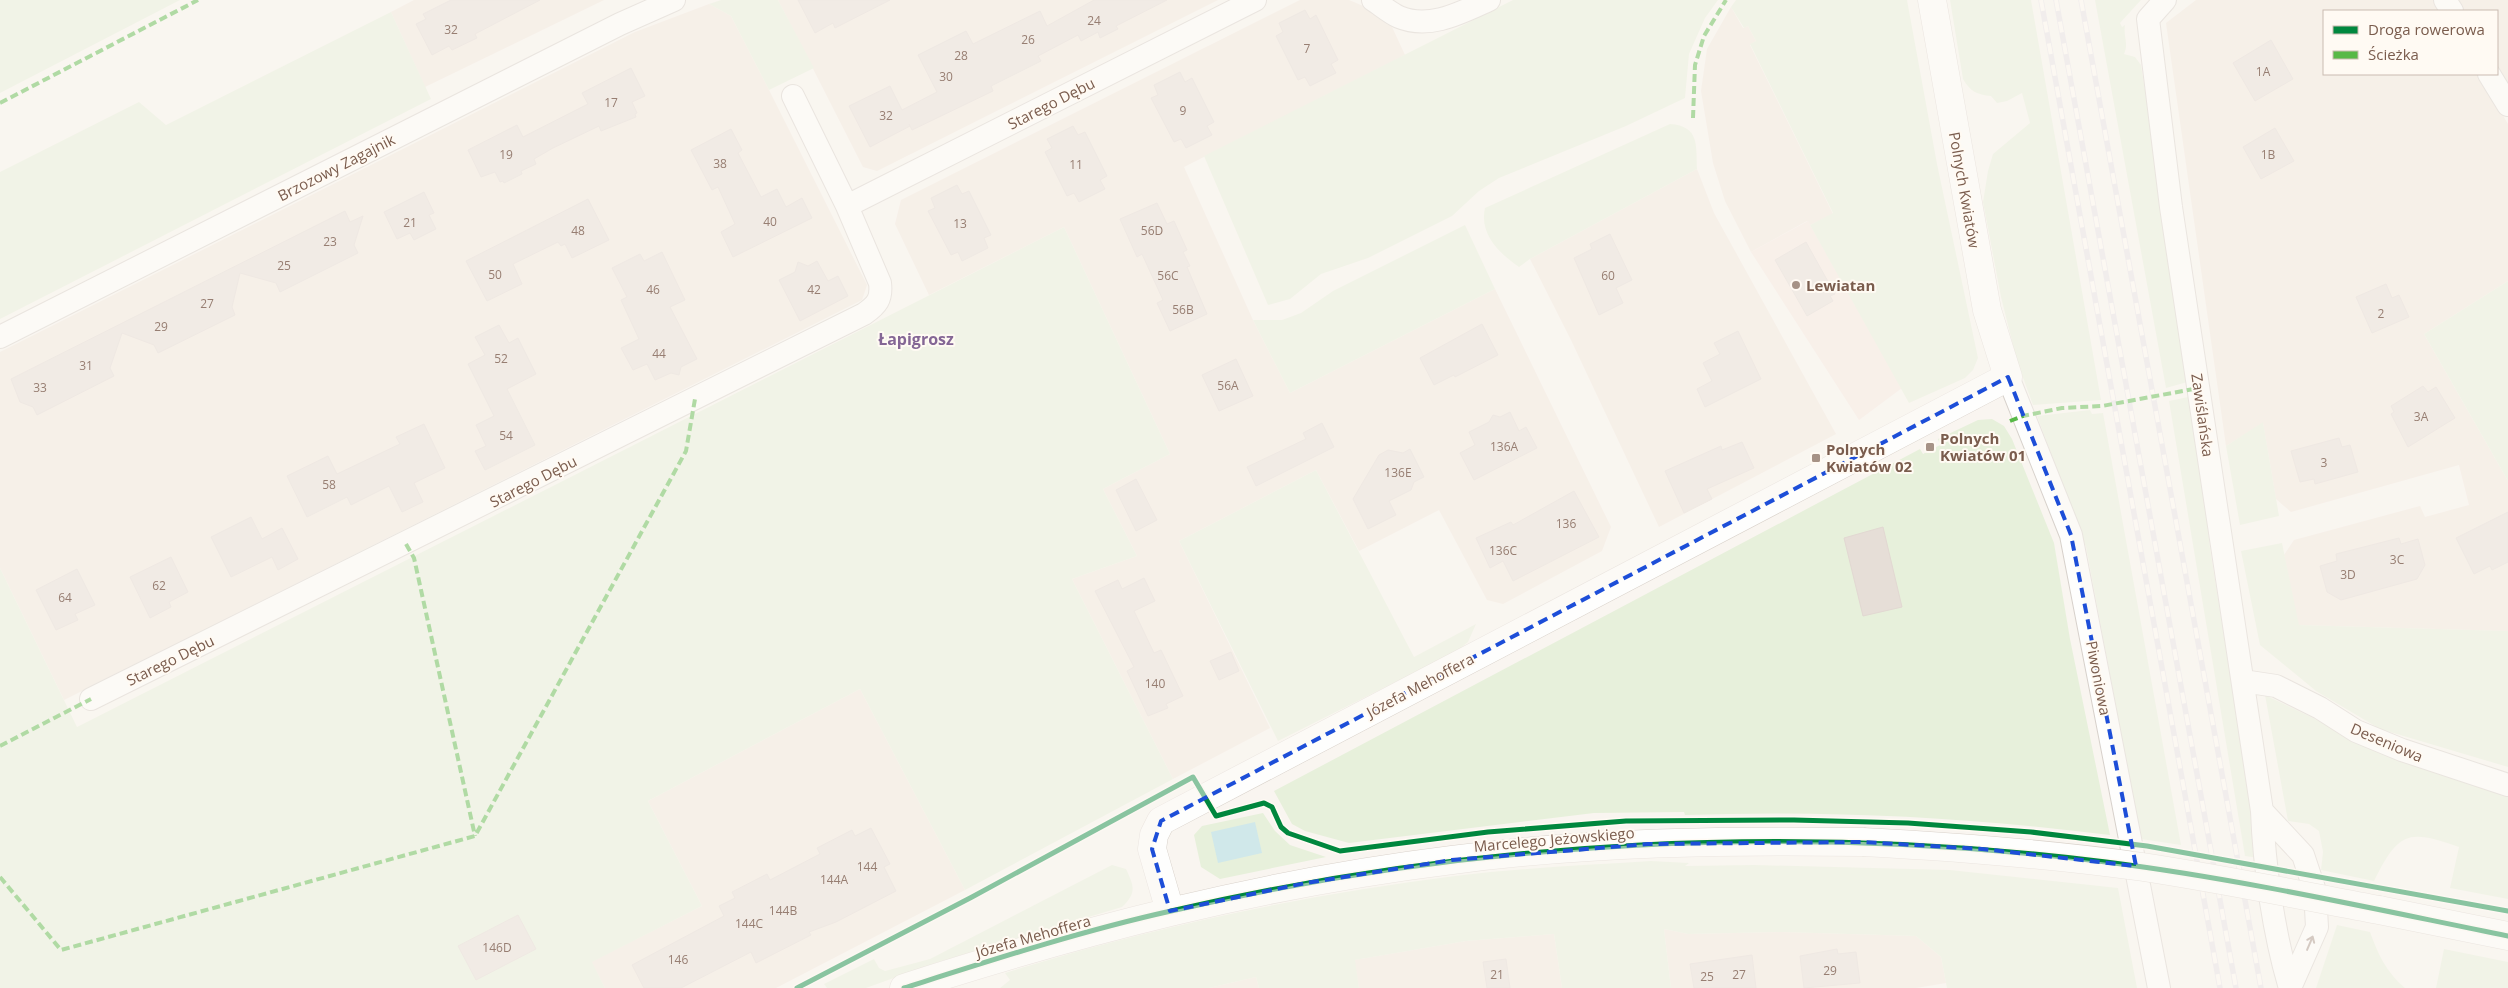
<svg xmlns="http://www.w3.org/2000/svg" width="2508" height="988" font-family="'Open Sans',sans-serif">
<rect width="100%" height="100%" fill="#f9f5f0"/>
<!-- residential -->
<path fill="#f2e8de" d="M 414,0 L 604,0 L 425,87 L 391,12 Z
M 778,0 L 1218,0 L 877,171 L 863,167 Z
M 1300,0 L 1349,0 L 1387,16 L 1405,55 L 1184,167 L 1253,320 L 1290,393 L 1495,289 L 1611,527 L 1602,551 L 1503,604 L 1487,600 L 1439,510 L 1359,551 L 1316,470 L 1179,541 L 1270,728 L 1173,779 L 1072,579 L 1137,556 L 1103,489 L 1170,454 L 1064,227 L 929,295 L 895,224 L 901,200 Z
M 2196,0 L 2434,0 L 2441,11 L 2324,11 L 2324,74 L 2478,74 L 2508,124 L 2508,281 L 2424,334 L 2508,481 L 2508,631 L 2298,625 L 2284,555 L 2294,540 L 2420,506 L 2425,517 L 2469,505 L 2459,465 L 2291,512 L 2276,499 L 2263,423 L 2226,446 L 2166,23 Z
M 2455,0 L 2508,0 L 2508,89 L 2497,70 L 2497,11 L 2462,11 Z
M 709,4 L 731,16 L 769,90 L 867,285 L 862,300 L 64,700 L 0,568 L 0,352 L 635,32 Z
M 1731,7 L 1743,28 L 1748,26 L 1756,41 L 1750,45 L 1833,214 L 1810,225 L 1807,221 L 1751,252 L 1725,201 L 1713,163 L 1701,91 L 1707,49 Z
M 1697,169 L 1714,213 L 1836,434 L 1659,527 L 1571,340 L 1530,259 Z
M 860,689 L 965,890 L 776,988 L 605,988 L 591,962 L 702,906 L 648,801 Z
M 1664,929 L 1688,934 L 1781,932 L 1916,936 L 1941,957 L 1946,983 L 1916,988 L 1671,988 Z
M 1554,934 L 1562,988 L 1359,988 L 1354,960 L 1466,941 Z
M 1256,977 L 1259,988 L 1209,988 Z"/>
<!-- commercial -->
<path fill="#f6e8e1" d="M 1808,221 L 1902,388 L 1859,420 L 1751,252 Z"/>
<!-- green -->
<path fill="#e7f0db" d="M 0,0 L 180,0 L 0,93 Z
M 721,0 L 778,0 L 814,68 L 769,90 L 731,16 L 709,4 Z
M 1513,0 L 1718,0 L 1705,18 L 1689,54 L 1685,98 L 1626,126 L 1499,178 L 1479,191 L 1452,216 L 1368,258 L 1321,274 L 1290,299 L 1268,305 L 1204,156 Z
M 1736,0 L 1907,0 L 1937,164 L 1978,358 L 1973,370 L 1965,378 L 1909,403 L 1810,225 L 1833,213 L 1750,44 L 1756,41 L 1748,26 L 1744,28 L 1731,7 Z
M 1950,0 L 2031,0 L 2101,400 L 2033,405 L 2017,361 L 2001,297 L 1983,202 L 1988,171 L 1993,154 L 2030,123 L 2022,93 L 2007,101 L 1997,103 L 1991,96 C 1977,95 1970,91 1963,79 Z
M 2095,0 L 2141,0 L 2120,23 L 2122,27 L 2125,25 C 2123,36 2129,43 2124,54 L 2135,57 L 2141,65 L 2191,381 L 2166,388 Z
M 391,12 L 431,99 L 0,319 L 0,172 L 139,102 L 166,125 Z
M 1670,124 C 1700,126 1696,146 1697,169 L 1530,259 L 1519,267 C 1499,253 1479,234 1485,208 Z
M 1465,225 L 1495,289 L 1290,393 L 1253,320 L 1282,320 L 1301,313 L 1333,291 Z
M 1064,227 L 1170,454 L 1103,489 L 1137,556 L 1072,579 L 1173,779 L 965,890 L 860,689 L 648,801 L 702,906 L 592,962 L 605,988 L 0,988 L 0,568 L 77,727 Z
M 2508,281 L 2508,481 L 2424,334 Z
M 2193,396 L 2210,548 L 2259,858 L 2245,856 L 2169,401 Z
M 2090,410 L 2092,414 L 2103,413 L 2181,845 L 2141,839 L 2086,547 L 2037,416 Z
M 1992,419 L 2004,426 L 2012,439 L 2054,543 L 2070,639 L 2110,835 C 1969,817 1827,810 1685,815 L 1684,812 L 1594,813 L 1349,843 L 1305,831 L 1292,824 L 1274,791 L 1920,449 L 1923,454 L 1940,445 L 1938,439 L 1978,420 Z
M 2263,422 L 2279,516 L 2240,525 L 2226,446 Z
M 1316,470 L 1414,657 L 1476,624 L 1468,642 L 1457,651 L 1278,741 L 1179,541 Z
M 2282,543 L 2299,625 L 2508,631 L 2508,767 L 2380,729 L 2316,691 L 2260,645 L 2241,551 Z
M 2265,695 L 2388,754 L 2508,795 L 2508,899 L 2450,888 L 2459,847 C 2407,828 2398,833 2374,881 L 2321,870 L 2323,852 L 2319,831 L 2309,824 L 2288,821 Z
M 1263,813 L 1275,831 L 1290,845 L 1326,857 L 1220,879 L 1201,867 L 1194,835 L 1202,826 Z
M 1651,861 L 1689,863 L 1685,866 L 1754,865 L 1950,870 L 2118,888 L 2137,988 L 1947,988 L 1941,957 L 1916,936 L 1781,932 L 1688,934 L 1664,929 L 1671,988 L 1562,988 L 1554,934 L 1466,941 L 1355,960 L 1359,988 L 1259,988 L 1256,977 L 1209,988 L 1000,988 L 1010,980 L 1005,973 C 1151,927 1304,895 1455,876 C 1520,868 1586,865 1651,861 Z
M 1112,865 L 1126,869 C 1134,886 1137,893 1122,907 L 938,962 L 866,988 L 827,988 L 824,984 L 874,959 L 879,968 L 885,971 L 930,959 Z
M 2337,925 L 2370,932 C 2378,954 2386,972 2405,988 L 2316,988 Z
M 2444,949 L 2508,962 L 2508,988 L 2436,988 Z"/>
<!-- water -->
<path fill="#d0e8ea" d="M 1255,822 L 1262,853 L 1218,863 L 1211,832 Z"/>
<!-- building -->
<path fill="#e6ded7" stroke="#e2d8d2" d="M 451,0 L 540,0 L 475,34 L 477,38 L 452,50 L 449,46 L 432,55 L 416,24 L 426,19 L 423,14 Z
M 798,0 L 890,0 L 835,28 L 833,23 L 815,33 Z
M 1094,0 L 1167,0 L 1116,26 L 1118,29 L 1100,38 L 1098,32 L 1081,41 L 1078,35 L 1038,56 L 1041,61 L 991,86 L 993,91 L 912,130 L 909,124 L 910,126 L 870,147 L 849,106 L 890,86 L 902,110 L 937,92 L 918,55 L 966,31 L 973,44 L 1040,11 L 1047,26 Z
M 1305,10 L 1310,19 L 1316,15 L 1338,60 L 1331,64 L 1336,73 L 1310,86 L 1305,77 L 1298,80 L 1276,36 L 1283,32 L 1279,23 Z
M 2271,40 L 2293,79 L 2255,101 L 2233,63 Z
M 631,68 L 645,96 L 632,102 L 637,113 L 635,114 L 636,117 L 601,131 L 599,126 L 553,148 L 534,159 L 536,164 L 521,171 L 522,174 L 504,183 L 503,181 L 500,182 L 495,172 L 481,177 L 468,150 L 517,125 L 523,137 L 588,104 L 582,93 Z
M 1180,72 L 1185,82 L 1192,78 L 1214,122 L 1207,126 L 1212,135 L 1186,148 L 1181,139 L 1174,142 L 1151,98 L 1158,95 L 1154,85 Z
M 1073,126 L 1078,135 L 1085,132 L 1107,176 L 1100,180 L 1105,189 L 1079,202 L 1074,193 L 1067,196 L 1045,152 L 1052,148 L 1047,139 Z
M 2275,128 L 2294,161 L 2261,179 L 2243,147 Z
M 731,129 L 742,150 L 738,153 L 761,197 L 777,189 L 786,207 L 802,198 L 812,218 L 733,257 L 721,232 L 735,224 L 718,187 L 712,190 L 691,150 Z
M 957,185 L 962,194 L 969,191 L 991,235 L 984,238 L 988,248 L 962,261 L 958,252 L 951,255 L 928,211 L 935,208 L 931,198 Z
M 424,192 L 434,213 L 429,215 L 436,229 L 414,240 L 410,233 L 397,239 L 384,212 Z
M 588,199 L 609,240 L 572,258 L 565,244 L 561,246 L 558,242 L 513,264 L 522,284 L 487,301 L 466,261 Z
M 1157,203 L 1167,224 L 1174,221 L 1187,250 L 1183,252 L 1190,266 L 1187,267 L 1207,314 L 1170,331 L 1157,303 L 1163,300 L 1142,254 L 1137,257 L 1120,219 Z
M 345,211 L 350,222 L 363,216 L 354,245 L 358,253 L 280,292 L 276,283 L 240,273 L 232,307 L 235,315 L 158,353 L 154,345 L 122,333 L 110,368 L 114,376 L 37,415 L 33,407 L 20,402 L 11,379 Z
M 1610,234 L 1632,280 L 1616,288 L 1623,303 L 1599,315 L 1574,258 L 1592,249 L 1590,244 Z
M 1806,242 L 1835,294 L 1830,296 L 1833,301 L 1807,316 L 1775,260 Z
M 662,252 L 685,300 L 670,307 L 697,359 L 681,367 L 679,375 L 671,373 L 655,380 L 647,364 L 633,370 L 621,348 L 639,339 L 621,300 L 627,297 L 612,268 L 640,254 L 644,261 Z
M 817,261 L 828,281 L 838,276 L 848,296 L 800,321 L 779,280 L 795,272 L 798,262 L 808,266 Z
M 2386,284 L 2392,298 L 2399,295 L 2409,317 L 2372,333 L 2356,297 Z
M 1482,324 L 1498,355 L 1455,377 L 1454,375 L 1434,385 L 1420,358 Z
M 499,325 L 509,343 L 518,338 L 536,374 L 507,389 L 535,445 L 485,470 L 475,451 L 486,446 L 476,425 L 494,416 L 468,364 L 485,355 L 475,337 Z
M 1738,331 L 1761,379 L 1705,407 L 1697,389 L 1712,381 L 1703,363 L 1720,354 L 1714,343 Z
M 1236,359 L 1253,396 L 1219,411 L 1202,375 Z
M 2423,386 L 2428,392 L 2436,387 L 2455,418 L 2408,447 L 2391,414 L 2394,412 L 2391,406 Z
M 1510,412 L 1519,431 L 1526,427 L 1537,448 L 1474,480 L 1460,453 L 1475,445 L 1469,432 L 1489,422 L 1493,415 L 1500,417 Z
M 1322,423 L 1334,447 L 1256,486 L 1247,467 L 1306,439 L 1303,433 Z
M 424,424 L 445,468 L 414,483 L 423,502 L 402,512 L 389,486 L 351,505 L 347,497 L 307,517 L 287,476 L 328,456 L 337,474 L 400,444 L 396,437 Z
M 2339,438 L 2342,447 L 2350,445 L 2358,472 L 2315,484 L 2314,479 L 2300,482 L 2291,451 Z
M 1742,442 L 1754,468 L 1707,489 L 1712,499 L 1684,513 L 1665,471 L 1721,446 L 1722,450 Z
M 1410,449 L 1424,477 L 1414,482 L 1411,490 L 1389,501 L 1396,515 L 1368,529 L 1353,499 L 1379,455 L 1388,450 L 1403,453 Z
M 1136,479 L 1157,520 L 1136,531 L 1116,490 Z
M 1574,491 L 1599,537 L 1513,581 L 1503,561 L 1490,568 L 1476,538 L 1511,522 L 1513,525 Z
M 2508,512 L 2508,562 L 2492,570 L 2490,566 L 2474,574 L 2456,538 Z
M 251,517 L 262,539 L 282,528 L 298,559 L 278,570 L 272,557 L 231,577 L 211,537 Z
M 1883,527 L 1902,607 L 1863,616 L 1844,538 Z
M 2399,538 L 2401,544 L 2418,539 L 2425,565 L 2417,579 L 2341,600 L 2327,592 L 2320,566 L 2337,561 L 2336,554 Z
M 171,557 L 188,592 L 169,602 L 171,607 L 150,618 L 130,577 Z
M 77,569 L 95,605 L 75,614 L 78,620 L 56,630 L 36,590 Z
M 1144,578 L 1155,601 L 1134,611 L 1154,653 L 1161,650 L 1183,696 L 1166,704 L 1168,708 L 1148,716 L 1127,671 L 1134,667 L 1095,591 L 1118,580 L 1122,589 Z
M 1231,652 L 1239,671 L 1219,680 L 1210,661 Z
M 871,828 L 890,864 L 884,867 L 896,891 L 836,922 L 809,932 L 811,935 L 756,963 L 751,952 L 681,988 L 644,988 L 632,965 L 724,916 L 719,906 L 735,898 L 732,892 L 767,874 L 770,880 L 820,854 L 817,848 L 852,830 L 855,836 Z
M 518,915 L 536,949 L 476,980 L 458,946 Z
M 1837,949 L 1838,954 L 1856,952 L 1860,983 L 1804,988 L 1800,956 Z
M 1752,955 L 1756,988 L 1694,988 L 1690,964 Z
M 1506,959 L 1510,988 L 1487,988 L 1483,962 Z"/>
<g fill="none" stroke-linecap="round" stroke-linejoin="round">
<defs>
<path id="street" d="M 1373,0 C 1381,5 1390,13 1399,17 C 1430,30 1462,12 1489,0
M 2165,0 L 2148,19 L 2171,207 L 2262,811 C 2264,866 2274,935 2290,988
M 2445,0 L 2452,11
M 2489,74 L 2508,105
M 793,96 L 847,206
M 0,337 L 620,24 L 674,0
M 2008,377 L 2071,535 L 2159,988
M 2243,681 L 2276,686 L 2320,708 L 2356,731 L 2402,750 L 2508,785
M 91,699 L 864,314 C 877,305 882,299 880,283 L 847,206 L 1255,0
M 2262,811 L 2303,855 L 2315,891 L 2317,927 L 2290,988"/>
<path id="secondary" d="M 2379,910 L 2508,936
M 1170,911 L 1152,849 L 1154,835 L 1161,821 L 2008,377 L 1987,310 L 1932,0
M 904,988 C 1083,930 1265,883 1452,860 C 1588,842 1726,840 1863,842"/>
</defs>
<!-- street casing -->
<use href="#street" stroke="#d7d1cb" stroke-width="24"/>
<!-- secondary casing -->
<use href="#secondary" stroke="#d9d2cb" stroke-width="29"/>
<!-- street -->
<use href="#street" stroke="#fefefd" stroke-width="22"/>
<!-- secondary -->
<use href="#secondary" stroke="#fefefd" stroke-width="28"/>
<defs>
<path id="rail" d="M 2041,0 L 2220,988
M 2056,0 L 2236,988
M 2081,0 L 2261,988"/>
</defs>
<!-- rail casing -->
<use href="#rail" stroke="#e6e3e7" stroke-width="5.5"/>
<!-- rail -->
<use href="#rail" stroke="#fffaf3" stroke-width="4" stroke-dasharray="11" stroke-linecap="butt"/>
<defs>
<path id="secondary-bridge" d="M 1863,842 C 1957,847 2050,854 2143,867 C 2222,879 2300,895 2379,910"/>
</defs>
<!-- secondary-bridge casing -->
<use href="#secondary-bridge" stroke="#d9d2cb" stroke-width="29" stroke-linecap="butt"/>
<!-- secondary-bridge -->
<use href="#secondary-bridge" stroke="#fefefd" stroke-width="28"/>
<!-- quiet -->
<path stroke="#58b947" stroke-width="4" stroke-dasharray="8 4" stroke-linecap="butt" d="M 0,103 L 198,0
M 1693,118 L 1695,65 L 1704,36 L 1726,0
M 2010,421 L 2023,416 L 2062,408 L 2102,406 L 2199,388
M 406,544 L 414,558 L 475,836
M 0,746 L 91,699
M 0,877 L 61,950 L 475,836 L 686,451 L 695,399"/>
<defs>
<path id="cycleway" d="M 797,988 L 972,897 L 1193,777 L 1216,816 L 1264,803 L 1272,807 L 1281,827 L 1288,833 L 1340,851 L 1488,832 L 1626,821 L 1794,820 L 1908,823 L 2031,832 L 2147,846 L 2508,911
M 904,988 C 992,960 1081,931 1171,911 C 1477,840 1794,823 2106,862 C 2241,879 2374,909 2508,936"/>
</defs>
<!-- cycleway casing -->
<use href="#cycleway" stroke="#fffaf3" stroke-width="8"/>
<!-- cycleway -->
<use href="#cycleway" stroke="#00873e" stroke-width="5"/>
</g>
<!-- one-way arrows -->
<defs><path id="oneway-shaft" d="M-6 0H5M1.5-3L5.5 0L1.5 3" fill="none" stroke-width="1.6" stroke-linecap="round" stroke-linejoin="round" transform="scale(1.25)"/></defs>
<use stroke="#a8958b" href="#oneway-shaft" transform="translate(2310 943) rotate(-67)"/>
<!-- marked area -->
<path d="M0 0H2508V988H0ZM 2008,377 L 2071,535 L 2136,866 L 1982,849 L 1863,842 L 1648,844 L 1452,860 L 1306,883 L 1170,911 L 1152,849 L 1161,821 Z" fill="#f9f5f0" fill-opacity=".55" fill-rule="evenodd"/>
<path fill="none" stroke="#1d4ed8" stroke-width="4" stroke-dasharray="10 6" stroke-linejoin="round" d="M 2008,377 L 2071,535 L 2136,866 L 1982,849 L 1863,842 L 1648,844 L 1452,860 L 1306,883 L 1170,911 L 1152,849 L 1161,821 Z"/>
<!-- markers -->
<g fill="#a69286" stroke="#fffaf3" stroke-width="2">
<circle cx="1796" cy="285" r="5"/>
<rect x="1925" y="442" width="10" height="10" rx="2.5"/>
<rect x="1811" y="453" width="10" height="10" rx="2.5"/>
</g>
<g text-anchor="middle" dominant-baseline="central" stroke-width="4" stroke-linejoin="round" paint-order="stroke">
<!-- number labels -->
<g font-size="12" fill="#977e72">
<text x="1094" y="20">24</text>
<text x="451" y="29">32</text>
<text x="1028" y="39">26</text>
<text x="1307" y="48">7</text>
<text x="961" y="55">28</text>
<text x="2263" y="71">1A</text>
<text x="946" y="76">30</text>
<text x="611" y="102">17</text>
<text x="1183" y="110">9</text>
<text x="886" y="115">32</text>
<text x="506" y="154">19</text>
<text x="2268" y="154">1B</text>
<text x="720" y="163">38</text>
<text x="1076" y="164">11</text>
<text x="770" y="221">40</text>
<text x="410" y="222">21</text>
<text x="960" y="223">13</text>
<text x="578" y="230">48</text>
<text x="1152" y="230">56D</text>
<text x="330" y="241">23</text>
<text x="284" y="265">25</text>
<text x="495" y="274">50</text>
<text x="1168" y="275">56C</text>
<text x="1608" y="275">60</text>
<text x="653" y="289">46</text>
<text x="814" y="289">42</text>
<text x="207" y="303">27</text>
<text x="1183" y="309">56B</text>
<text x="2381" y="313">2</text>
<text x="161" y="326">29</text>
<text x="659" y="353">44</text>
<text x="501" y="358">52</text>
<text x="86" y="365">31</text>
<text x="1228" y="385">56A</text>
<text x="40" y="387">33</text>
<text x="2421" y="416">3A</text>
<text x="506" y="435">54</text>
<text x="1504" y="446">136A</text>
<text x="2324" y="462">3</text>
<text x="1398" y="472">136E</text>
<text x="329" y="484">58</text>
<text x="1566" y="523">136</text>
<text x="1503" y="550">136C</text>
<text x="2397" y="559">3C</text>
<text x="2348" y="574">3D</text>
<text x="159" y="585">62</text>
<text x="65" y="597">64</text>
<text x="1155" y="683">140</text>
<text x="867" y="866">144</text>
<text x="834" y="879">144A</text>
<text x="783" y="910">144B</text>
<text x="749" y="923">144C</text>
<text x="497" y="947">146D</text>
<text x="678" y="959">146</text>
<text x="1830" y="970">29</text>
<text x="1497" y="974">21</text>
<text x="1739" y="974">27</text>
<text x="1707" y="976">25</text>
</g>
<!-- street labels -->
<g font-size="15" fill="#7a5c4d" stroke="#fffaf3">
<text transform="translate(1051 103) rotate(-27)">Starego Dębu</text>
<text transform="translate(336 167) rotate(-27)">Brzozowy Zagajnik</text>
<text transform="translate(1965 190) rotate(80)">Polnych Kwiatów</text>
<text transform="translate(2203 415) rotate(82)">Zawiślańska</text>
<text transform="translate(533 481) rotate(-27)">Starego Dębu</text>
<text transform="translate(170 660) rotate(-26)">Starego Dębu</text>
<text transform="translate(2099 678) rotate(79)">Piwoniowa</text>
<text transform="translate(1420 685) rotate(-28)">Józefa Mehoffera</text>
<text transform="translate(2387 742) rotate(23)">Deseniowa</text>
<text transform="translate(1554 839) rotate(-5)">Marcelego Jeżowskiego</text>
<text transform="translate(1033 936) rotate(-16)">Józefa Mehoffera</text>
</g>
<!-- poi labels -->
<g font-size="15" font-weight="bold" fill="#7a5c4d" stroke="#fffaf3" text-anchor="start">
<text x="1806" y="285">Lewiatan</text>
<text x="1940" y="438">Polnych<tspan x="1940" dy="17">Kwiatów 01</tspan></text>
<text x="1826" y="449">Polnych<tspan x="1826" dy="17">Kwiatów 02</tspan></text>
</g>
<!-- neighbourhood labels -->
<g font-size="16" font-weight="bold" fill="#846695" stroke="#fffaf3">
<text x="916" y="339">Łapigrosz</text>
</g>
</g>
<!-- legend -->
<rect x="2323" y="10" width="175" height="65" fill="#fffaf3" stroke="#cabbb1"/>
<rect x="2333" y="26" width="25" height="8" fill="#00873e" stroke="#cabbb1"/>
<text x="2368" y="35" font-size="15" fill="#7a5c4d">Droga rowerowa</text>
<rect x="2333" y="51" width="25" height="8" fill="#58b947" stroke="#cabbb1"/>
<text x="2368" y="60" font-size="15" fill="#7a5c4d">Ścieżka</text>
</svg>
